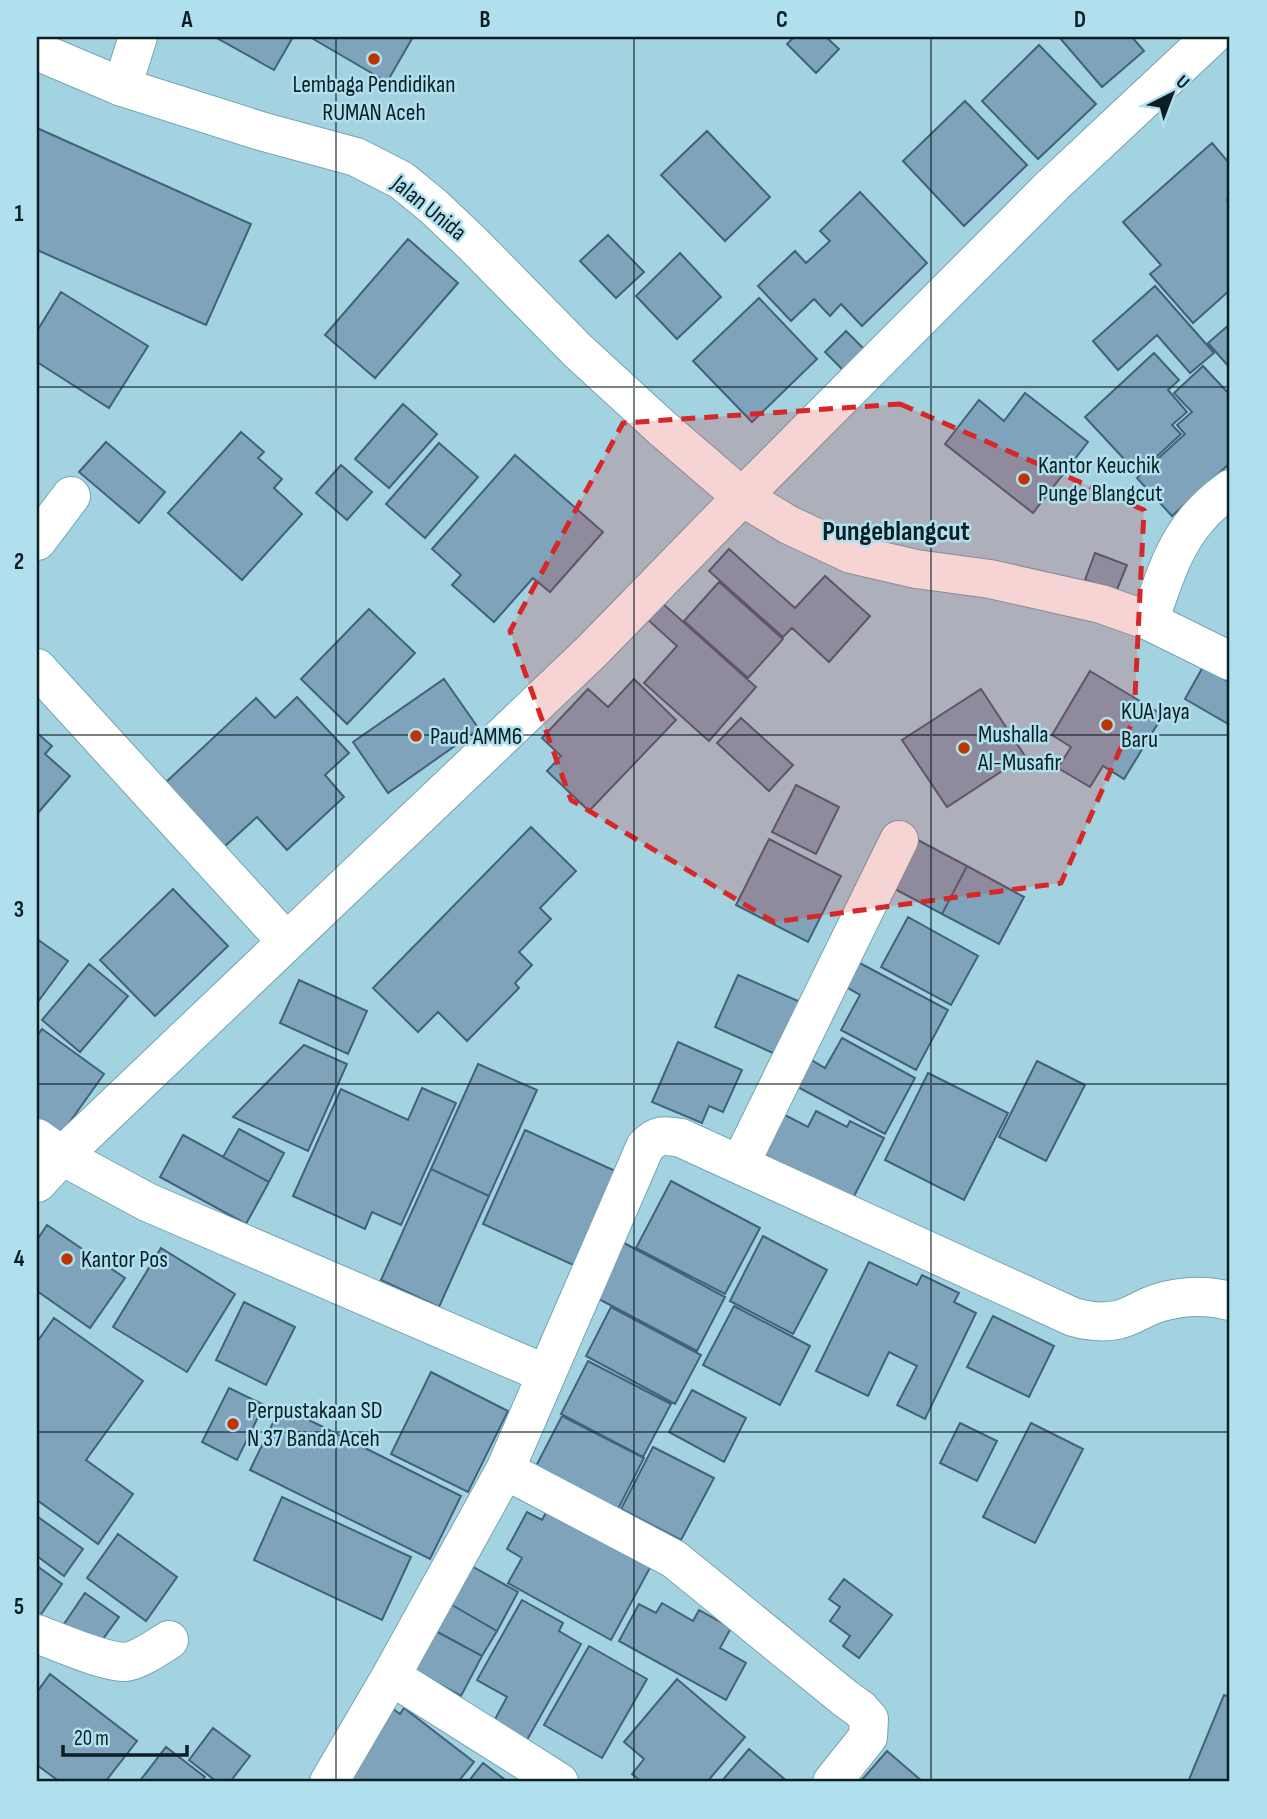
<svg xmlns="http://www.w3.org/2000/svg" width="1267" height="1819" font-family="'Sofia Sans Condensed',sans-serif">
<rect width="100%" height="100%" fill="#a3d3e0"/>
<!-- building -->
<path fill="#7ea3bb" stroke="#406379" stroke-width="2" d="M 215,37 L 293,37 L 274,70 Z
M 310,37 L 413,37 L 387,82 Z
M 794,37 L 826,37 L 839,49 L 816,73 L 787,44 Z
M 1059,37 L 1132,37 L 1144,51 L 1102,87 Z
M 1039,45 L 1096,104 L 1038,159 L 982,101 Z
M 965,101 L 1027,165 L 964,226 L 903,161 Z
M 37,128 L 251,224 L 206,325 L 37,250 Z
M 707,131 L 770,197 L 725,241 L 661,175 Z
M 1212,143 L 1230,164 L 1230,197 L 1227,200 L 1230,203 L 1230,290 L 1193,323 L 1150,274 L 1161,265 L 1123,222 Z
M 860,192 L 927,263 L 862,326 L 841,304 L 830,316 L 814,299 L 791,321 L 758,286 L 795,251 L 806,263 L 830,241 L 820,231 Z
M 608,235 L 644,272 L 616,298 L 580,261 Z
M 408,239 L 458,283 L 375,378 L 325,335 Z
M 680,253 L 721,297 L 677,339 L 636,296 Z
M 1155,286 L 1214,353 L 1190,373 L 1157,335 L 1118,370 L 1093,341 Z
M 61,292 L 148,346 L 109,408 L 37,362 L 37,331 Z
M 759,298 L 817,359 L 752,422 L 693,361 Z
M 1230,324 L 1230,368 L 1208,343 Z
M 846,331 L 868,353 L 847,374 L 825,352 Z
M 1154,353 L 1179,380 L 1168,390 L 1187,412 L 1172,425 L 1181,434 L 1138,474 L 1085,417 Z
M 1203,366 L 1230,395 L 1230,463 L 1172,516 L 1137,478 L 1185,434 L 1177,425 L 1192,412 L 1174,393 Z
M 1025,393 L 1088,442 L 1033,513 L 945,444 L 979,400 L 1004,421 Z
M 403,404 L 437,434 L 389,488 L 355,459 Z
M 241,432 L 264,452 L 258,458 L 282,479 L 274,488 L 302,514 L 242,580 L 168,513 Z
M 106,442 L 165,492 L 139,523 L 79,472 Z
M 439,443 L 478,477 L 425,538 L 386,504 Z
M 515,455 L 603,532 L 550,592 L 533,578 L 494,622 L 452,585 L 461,575 L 432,549 Z
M 341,465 L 372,492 L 347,520 L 316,493 Z
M 729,549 L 795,608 L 825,576 L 870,616 L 829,662 L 792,628 L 783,637 L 709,571 Z
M 1095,553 L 1127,565 L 1116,592 L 1085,580 Z
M 719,582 L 783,639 L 748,678 L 684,621 Z
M 662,603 L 756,687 L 709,741 L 644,683 L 677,646 L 647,619 Z
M 369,609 L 415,653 L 347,724 L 301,679 Z
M 1203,667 L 1230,683 L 1230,725 L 1185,699 Z
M 1090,671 L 1163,715 L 1124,779 L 1103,766 L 1090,787 L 1058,768 L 1071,747 L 1052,735 Z
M 444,679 L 479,729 L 388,793 L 353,742 Z
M 634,679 L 676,720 L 589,811 L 547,771 L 561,756 L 542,738 L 588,689 L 608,707 Z
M 981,689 L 1025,756 L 947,807 L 902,740 Z
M 297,697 L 349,753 L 325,775 L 344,797 L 287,850 L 257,817 L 224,847 L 165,783 L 256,698 L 275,718 Z
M 741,718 L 793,765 L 769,791 L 717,743 Z
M 37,733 L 52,746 L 45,754 L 70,776 L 37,814 Z
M 796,785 L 839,807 L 816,854 L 772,832 Z
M 531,827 L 576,871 L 540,908 L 551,919 L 519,952 L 532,965 L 515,983 L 519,988 L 467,1041 L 438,1012 L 418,1032 L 373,988 Z
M 769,839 L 841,876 L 808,942 L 736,905 Z
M 916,839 L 967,866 L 942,914 L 891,887 Z
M 967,866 L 1024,897 L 999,944 L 942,914 Z
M 173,889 L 228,946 L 155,1016 L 100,960 Z
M 908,917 L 978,956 L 951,1005 L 881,967 Z
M 37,939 L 68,961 L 37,1003 Z
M 854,960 L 948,1010 L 916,1070 L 841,1030 L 860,995 L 841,984 Z
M 89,964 L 128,996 L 80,1052 L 42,1020 Z
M 738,975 L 805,1004 L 782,1057 L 715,1027 Z
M 299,980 L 367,1011 L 348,1054 L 280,1023 Z
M 42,1029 L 104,1074 L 59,1137 L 37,1121 L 37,1036 Z
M 842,1038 L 915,1078 L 885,1134 L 794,1085 L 808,1058 L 825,1068 Z
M 678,1042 L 742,1070 L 723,1112 L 709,1106 L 702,1123 L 652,1102 Z
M 304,1045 L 347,1064 L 308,1151 L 233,1117 Z
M 1037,1061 L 1085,1085 L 1046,1161 L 999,1137 Z
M 478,1064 L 537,1090 L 489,1196 L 431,1169 Z
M 928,1073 L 1008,1113 L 964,1200 L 885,1160 Z
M 422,1088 L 456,1103 L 401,1225 L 372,1212 L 365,1229 L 293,1196 L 341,1089 L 408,1120 Z
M 816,1111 L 847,1127 L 850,1121 L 884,1138 L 851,1202 L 762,1156 L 783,1114 L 808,1127 Z
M 239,1129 L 284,1153 L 269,1182 L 223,1157 Z
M 525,1130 L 622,1174 L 580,1268 L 483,1224 Z
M 183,1135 L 269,1182 L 246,1224 L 160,1177 Z
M 431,1169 L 489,1196 L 439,1307 L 381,1280 Z
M 671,1181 L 760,1228 L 725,1294 L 636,1248 Z
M 47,1225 L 125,1278 L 90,1328 L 37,1291 L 37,1240 Z
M 763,1236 L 827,1270 L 793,1334 L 730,1301 Z
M 624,1243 L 725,1297 L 697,1351 L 595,1297 Z
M 161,1248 L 235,1294 L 187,1372 L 113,1327 Z
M 869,1262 L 917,1285 L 922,1275 L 959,1293 L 954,1302 L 976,1313 L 925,1419 L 897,1405 L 917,1366 L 889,1352 L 868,1396 L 816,1371 Z
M 244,1302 L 295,1327 L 266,1385 L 216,1360 Z
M 734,1306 L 810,1346 L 780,1405 L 703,1365 Z
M 611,1307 L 701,1355 L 675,1404 L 586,1356 Z
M 993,1316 L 1054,1346 L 1029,1397 L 967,1367 Z
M 54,1318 L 143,1381 L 86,1460 L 133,1494 L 98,1544 L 37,1500 L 37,1342 Z
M 588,1361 L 671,1404 L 643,1457 L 561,1414 Z
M 431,1372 L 508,1411 L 468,1492 L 391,1454 Z
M 229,1388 L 264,1405 L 237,1460 L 202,1442 Z
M 692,1390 L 746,1418 L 724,1462 L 669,1432 Z
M 281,1406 L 461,1496 L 430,1559 L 250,1470 Z
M 562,1416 L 644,1458 L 617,1511 L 535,1468 Z
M 960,1423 L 997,1441 L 977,1481 L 940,1463 Z
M 1031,1423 L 1083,1449 L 1035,1543 L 983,1517 Z
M 653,1447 L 714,1478 L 681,1540 L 621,1509 Z
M 282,1497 L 411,1557 L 382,1620 L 254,1560 Z
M 549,1507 L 652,1564 L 611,1640 L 508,1583 L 522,1558 L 507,1549 L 527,1512 L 542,1520 Z
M 38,1517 L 83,1549 L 64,1576 L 37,1556 Z
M 118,1534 L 177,1577 L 146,1621 L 87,1578 Z
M 468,1564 L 518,1592 L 497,1631 L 447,1602 Z
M 37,1566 L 62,1584 L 37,1620 Z
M 844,1579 L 892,1615 L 859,1658 L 843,1646 L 850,1636 L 830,1621 L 840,1607 L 829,1599 Z
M 85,1593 L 119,1617 L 97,1647 L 64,1624 Z
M 522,1600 L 563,1623 L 559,1631 L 581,1644 L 527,1740 L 494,1721 L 507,1697 L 477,1680 Z
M 447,1602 L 497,1631 L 482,1656 L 432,1629 Z
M 662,1603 L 693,1621 L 699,1610 L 731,1628 L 720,1648 L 746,1663 L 726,1700 L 619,1641 L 639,1604 L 656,1613 Z
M 432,1629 L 482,1656 L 461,1696 L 410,1668 Z
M 589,1646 L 647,1679 L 602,1758 L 544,1725 Z
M 50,1674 L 137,1741 L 105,1782 L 60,1782 L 37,1765 L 37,1692 Z
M 677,1679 L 745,1737 L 707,1782 L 642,1782 L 632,1774 L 644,1759 L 624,1742 Z
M 1224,1695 L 1230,1697 L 1230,1782 L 1188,1782 Z
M 389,1706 L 400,1714 L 404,1708 L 474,1762 L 458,1782 L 347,1782 Z
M 213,1728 L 250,1756 L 230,1782 L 217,1782 L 189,1760 Z
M 166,1747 L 205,1777 L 201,1782 L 139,1782 Z
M 749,1749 L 788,1782 L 721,1782 Z
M 887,1751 L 923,1782 L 860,1782 Z
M 483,1763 L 508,1782 L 468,1782 Z"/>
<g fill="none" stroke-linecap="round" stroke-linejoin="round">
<defs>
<path id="street" d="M 122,87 L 138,37
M 742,497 L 1053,185 L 1211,37
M 37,541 L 71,496
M 1149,621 C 1162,586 1172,547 1198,518 C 1207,507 1219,497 1230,489
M 37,668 L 286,941
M 37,1138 L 62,1156 L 147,1202 L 546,1374
M 740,1164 L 899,840
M 505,1470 L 674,1559 L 846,1699 L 860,1709 L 869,1719 L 868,1737 L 832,1782
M 37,1634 C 58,1642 104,1662 125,1662 C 138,1661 158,1647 169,1640
M 391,1676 L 559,1782
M 329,1782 L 391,1676 L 505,1470 L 645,1147 C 657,1134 664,1135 681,1138 L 1073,1317 C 1087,1321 1102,1323 1117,1320 C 1132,1317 1144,1307 1158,1303 C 1181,1296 1207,1295 1230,1301"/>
<path id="secondary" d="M 37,51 L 122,87 L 264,132 L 356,157 L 401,180 L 433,206 L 473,244 L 577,350 L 663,429 L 742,497 L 789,525 L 851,554 L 916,569 L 990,579 L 1101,604 L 1149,621 L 1230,661
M 37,1183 L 62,1156 L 592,651 L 742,497"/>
</defs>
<!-- street casing -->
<use href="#street" stroke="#76a4b1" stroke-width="40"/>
<!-- secondary casing -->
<use href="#secondary" stroke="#76a4b1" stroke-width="40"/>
<!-- street -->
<use href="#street" stroke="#fff" stroke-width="38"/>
<!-- secondary -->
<use href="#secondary" stroke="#fff" stroke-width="38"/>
</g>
<!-- marked area -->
<path fill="#d62828" fill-opacity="0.2" stroke="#d62828" stroke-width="5" stroke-dasharray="14 9" stroke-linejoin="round" d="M 900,404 L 1144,510 L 1134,718 L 1061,883 L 774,922 L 571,800 L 510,631 L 623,423 Z"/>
<!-- grid -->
<path fill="none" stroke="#0b1e23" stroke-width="2" stroke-opacity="0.55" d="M 336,37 L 336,1782M 634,37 L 634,1782M 931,37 L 931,1782M 37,387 L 1230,387M 37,735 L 1230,735M 37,1084 L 1230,1084M 37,1432 L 1230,1432"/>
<!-- markers -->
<g fill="#bd3502" stroke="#b0e0ee" stroke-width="2.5">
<circle cx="374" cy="59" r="7"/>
<circle cx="1024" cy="479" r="7"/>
<circle cx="1107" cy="725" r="7"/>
<circle cx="416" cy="736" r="7"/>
<circle cx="964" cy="748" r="7"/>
<circle cx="67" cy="1259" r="7"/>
<circle cx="233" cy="1424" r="7"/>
</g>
<g text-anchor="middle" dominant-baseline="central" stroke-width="5" stroke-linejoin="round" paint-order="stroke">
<!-- poi labels -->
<g font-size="24" fill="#0b1e23" stroke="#b0e0ee" text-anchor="start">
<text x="374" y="84" text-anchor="middle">Lembaga Pendidikan<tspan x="374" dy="28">RUMAN Aceh</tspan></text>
<text x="1038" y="465">Kantor Keuchik<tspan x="1038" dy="28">Punge Blangcut</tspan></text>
<text x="1121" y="711">KUA Jaya<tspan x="1121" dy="28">Baru</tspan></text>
<text x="978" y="734">Mushalla<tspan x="978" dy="28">Al-Musafir</tspan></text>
<text x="430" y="736">Paud AMM6</text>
<text x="81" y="1259">Kantor Pos</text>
<text x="247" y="1410">Perpustakaan SD<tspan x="247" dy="28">N 37 Banda Aceh</tspan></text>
</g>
<!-- street labels -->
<g font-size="24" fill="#0b1e23" stroke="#b0e0ee">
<text transform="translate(429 208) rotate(39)">Jalan Unida</text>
</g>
<!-- quarter labels -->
<g font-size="28" font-weight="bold" fill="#0b1e23" stroke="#b0e0ee">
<text x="896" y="531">Pungeblangcut</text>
</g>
</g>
<!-- border -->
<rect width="1267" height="1819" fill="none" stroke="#b0e0ee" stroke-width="77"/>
<!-- north arrow -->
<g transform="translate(1172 94) rotate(42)" stroke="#b0e0ee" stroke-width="5" paint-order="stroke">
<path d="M0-5L12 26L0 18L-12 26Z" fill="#0b1e23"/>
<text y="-10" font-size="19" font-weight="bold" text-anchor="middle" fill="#0b1e23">U</text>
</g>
<!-- scale -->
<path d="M63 1745v10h124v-10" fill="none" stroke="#0b1e23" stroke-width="3.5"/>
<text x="74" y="1745" font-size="21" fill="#0b1e23" stroke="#b0e0ee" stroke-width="5" paint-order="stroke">20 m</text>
<rect x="38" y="38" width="1190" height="1742" fill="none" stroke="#0b1e23" stroke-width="2.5"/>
<g font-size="23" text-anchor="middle" font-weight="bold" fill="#0b1e23">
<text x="187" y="27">A</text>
<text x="485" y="27">B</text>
<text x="782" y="27">C</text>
<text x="1080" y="27">D</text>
<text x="19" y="221">1</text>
<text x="19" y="569">2</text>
<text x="19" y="917">3</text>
<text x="19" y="1266">4</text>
<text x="19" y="1614">5</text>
</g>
</svg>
